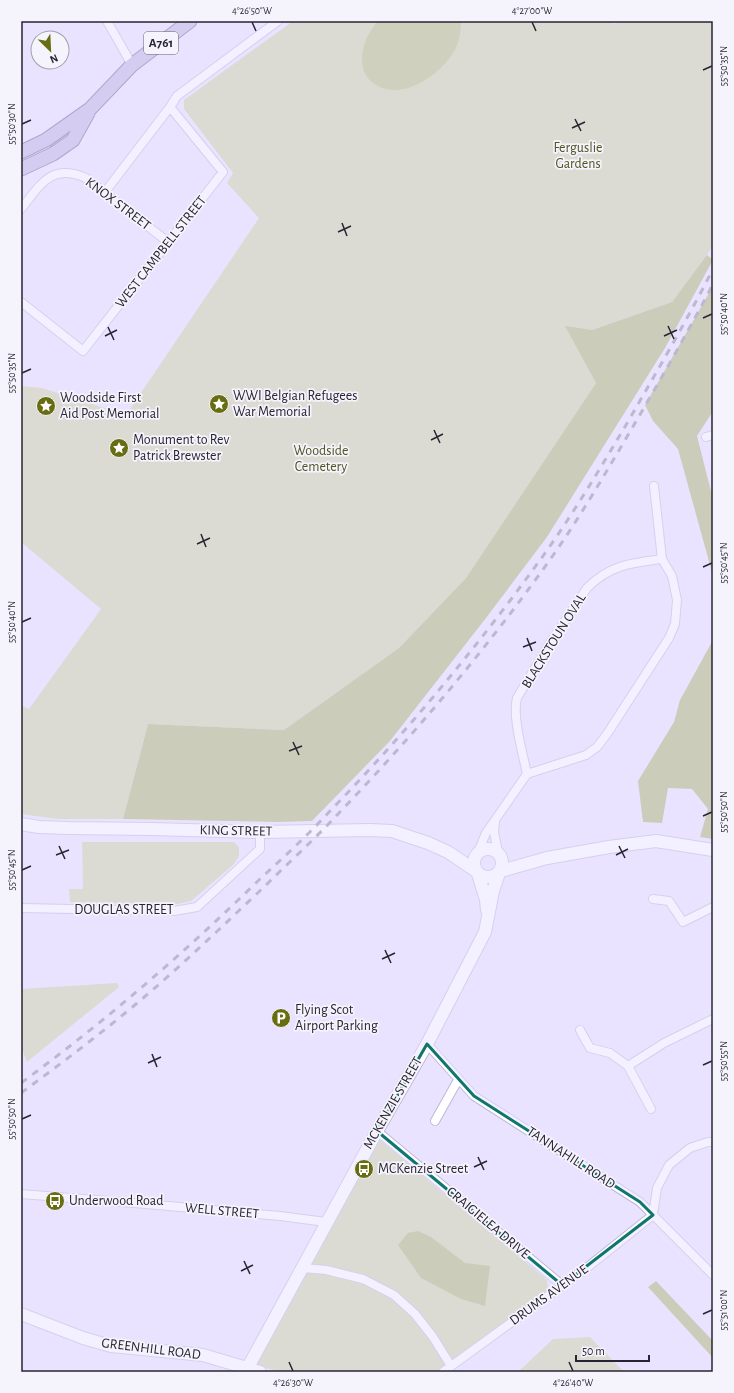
<svg xmlns="http://www.w3.org/2000/svg" width="734" height="1393" font-family="'Alegreya Sans',sans-serif">
<rect width="100%" height="100%" fill="#e9e3ff"/>
<!-- green -->
<path fill="#cad0a0" d="M 293,21 L 612,21 L 615,24 L 617,21 L 713,21 L 713,245 L 706,257 L 672,302 L 592,330 L 596,383 L 466,578 L 399,648 L 284,730 L 148,724 L 123,819 L 57,819 L 21,814 L 21,705 L 29,709 L 101,609 L 21,542 L 21,386 L 42,388 L 126,415 L 259,218 L 227,183 L 233,173 L 184,109 L 184,100 Z
M 82,842 L 234,842 L 239,847 L 239,856 L 233,865 L 191,901 L 178,904 L 70,902 L 69,889 L 83,889 Z
M 117,983 L 119,987 L 27,1062 L 21,1047 L 21,989 Z
M 379,1139 L 547,1280 L 548,1291 L 437,1372 L 281,1372 L 255,1365 Z
M 590,1337 L 624,1372 L 518,1372 L 553,1339 Z"/>
<!-- forest -->
<path fill="#a9b069" d="M 707,255 L 713,260 L 665,348 L 547,537 L 486,618 L 390,741 L 312,821 L 277,822 L 123,819 L 148,724 L 284,730 L 399,648 L 466,578 L 596,383 L 565,326 L 592,330 L 672,302 Z
M 713,286 L 713,411 L 697,436 L 713,499 L 713,576 L 678,449 L 653,421 L 645,405 Z
M 713,640 L 713,839 L 700,837 L 708,809 L 692,789 L 668,788 L 662,823 L 643,822 L 638,781 L 674,722 L 680,700 Z
M 418,1231 L 431,1237 L 465,1263 L 490,1266 L 485,1306 L 461,1299 L 421,1278 L 398,1245 L 408,1233 Z
M 656,1281 L 713,1341 L 713,1358 L 648,1287 Z"/>
<!-- water -->
<path fill="#b2b971" d="M 378,21 L 461,21 C 461,30 460,39 456,48 C 443,73 404,102 376,85 C 366,79 362,70 362,60 C 362,45 368,32 378,21 Z"/>
<g fill="none" stroke-linecap="round" stroke-linejoin="round">
<defs>
<path id="street" d="M 107,21 L 132,65
M 105,192 L 170,107 L 177,96 L 278,21
M 21,209 C 41,184 51,163 86,178 L 168,242
M 21,302 L 83,351 L 223,172 L 170,107
M 706,437 L 713,435
M 527,774 C 523,754 512,717 517,698 L 550,643 L 587,588 C 610,565 631,563 662,559
M 495,822 L 494,832 L 498,852
M 478,852 L 486,833 L 527,774 L 586,755 L 597,747 L 607,734 L 669,638 L 675,624 L 677,600 L 672,576 L 662,559 L 654,486
M 653,899 L 669,901 L 683,922 L 713,907
M 21,908 L 174,911 L 197,907 L 260,849 L 260,832
M 580,1030 L 590,1048 L 610,1053 L 628,1066
M 427,1044 L 474,1096 L 640,1202 L 713,1275
M 651,1109 L 628,1066 L 664,1043 L 713,1019
M 435,1121 L 458,1080
M 377,1131 L 562,1285
M 21,1194 L 146,1204 L 280,1216 L 326,1222
M 653,1215 L 657,1188 L 669,1165 L 690,1148 L 708,1142 L 713,1142
M 303,1268 L 326,1270 L 363,1279 L 394,1295 L 415,1314 L 433,1337 L 451,1366
M 443,1372 L 589,1266 L 653,1215"/>
<path id="secondary" d="M 21,824 L 39,827 L 68,828 L 152,829 L 260,832 L 370,830 L 392,831 L 428,843 L 448,852 L 476,871
M474 863a14 14 0 1 1 28 0a14 14 0 1 1-28 0Z
M 501,871 L 547,858 L 609,847 L 656,841 L 713,850
M 478,874 L 486,900 L 487,910
M 21,1314 L 83,1338 L 111,1346 L 203,1355 L 260,1372
M 247,1369 L 377,1131 L 427,1044 L 485,932 L 493,891 L 499,873"/>
<path id="primary" d="M 21,152 L 46,140 L 90,109 L 132,65 L 190,21
M 21,169 L 53,154 L 73,140 L 88,113"/>
</defs>
<!-- street casing -->
<use href="#street" stroke="#beb7d9" stroke-width="10"/>
<!-- secondary casing -->
<use href="#secondary" stroke="#beb7d9" stroke-width="14"/>
<!-- primary casing -->
<use href="#primary" stroke="#6a5c95" stroke-width="15"/>
<!-- street -->
<use href="#street" stroke="#fff" stroke-width="8"/>
<!-- secondary -->
<use href="#secondary" stroke="#fff" stroke-width="12"/>
<!-- primary -->
<use href="#primary" stroke="#bbafdf" stroke-width="13"/>
<!-- rail -->
<path stroke="#878397" stroke-width="3" stroke-dasharray="7 7" stroke-linecap="butt" d="M 21,1083 C 107,1020 184,953 260,879 C 284,857 308,835 330,811 C 409,730 482,641 548,549 C 576,509 601,467 626,425 C 656,373 686,322 713,269
M 21,1093 C 70,1057 119,1020 165,979 C 199,949 231,918 264,887 C 288,863 314,840 337,815 C 415,734 489,646 554,554 C 582,514 606,472 631,430 C 659,382 687,334 713,284"/>
</g>
<!-- marked area -->
<path d="M0 0H734V1393H0ZM 427,1044 L 474,1096 L 640,1202 L 653,1215 L 562,1285 L 377,1131 Z" fill="#e9e3ff" fill-opacity=".55" fill-rule="evenodd"/>
<path fill="none" stroke="#0f766e" stroke-width="3" stroke-linejoin="round" d="M 427,1044 L 474,1096 L 640,1202 L 653,1215 L 562,1285 L 377,1131 Z"/>
<!-- ticks -->
<path fill="none" stroke="#282532" stroke-width="1.5" d="M 252,22 L 256,31M 532,22 L 536,31M 703,70 L 712,66M 575,119 L 581,131M 22,124 L 31,120M 572,128 L 585,122M 342,223 L 347,236M 338,232 L 351,226M 703,318 L 712,314M 668,326 L 674,339M 108,327 L 114,340M 105,336 L 117,330M 664,336 L 677,330M 22,373 L 31,369M 434,430 L 440,443M 431,440 L 443,434M 201,534 L 206,547M 197,544 L 210,538M 703,567 L 712,563M 22,622 L 31,618M 527,638 L 532,651M 523,647 L 536,642M 293,742 L 299,755M 289,751 L 302,746M 703,816 L 712,812M 59,846 L 65,859M 619,846 L 625,858M 56,855 L 69,850M 616,855 L 628,849M 22,870 L 31,866M 385,950 L 391,963M 382,959 L 395,953M 152,1054 L 157,1067M 148,1063 L 161,1057M 703,1065 L 712,1061M 22,1119 L 31,1115M 478,1157 L 484,1170M 474,1167 L 487,1161M 244,1261 L 250,1274M 241,1271 L 253,1265M 703,1314 L 712,1310M 289,1362 L 293,1371M 569,1362 L 573,1371"/>
<!-- icons -->
<defs>
<symbol id="sight-disc" viewBox="-11 -11 22 22"><circle r="9.5" fill="#686d12" stroke="#f5f3fb"/><path d="M0-6L1.8-2.2L6-1.7L2.9 1.2L3.7 5.4L0 3.3L-3.7 5.4L-2.9 1.2L-6-1.7L-1.8-2.2Z" fill="#fff"/></symbol>
<symbol id="parking-disc" viewBox="-11 -11 22 22"><circle r="9.5" fill="#686d12" stroke="#f5f3fb"/><path d="M-3.5-5.5H1a3.5 3.5 0 0 1 0 7H-1V5.5H-3.5ZM-1-3.4V-.6H.8a1.4 1.4 0 0 0 0-2.8Z" fill="#fff"/></symbol>
<symbol id="bus-disc" viewBox="-11 -11 22 22"><circle r="9.5" fill="#686d12" stroke="#f5f3fb"/><path d="M-5-6H5V4H4V6H2V4H-2V6H-4V4H-5ZM-3.5-4V0h7V-4ZM-3.5 1.2v1.5H-2V1.2ZM2 1.2v1.5H3.5V1.2Z" fill="#fff"/></symbol>
</defs>
<g fill-rule="evenodd">
<use href="#sight-disc" x="208" y="393" width="22" height="22"/>
<use href="#sight-disc" x="35" y="395" width="22" height="22"/>
<use href="#sight-disc" x="108" y="437" width="22" height="22"/>
<use href="#parking-disc" x="270" y="1007" width="22" height="22"/>
<use href="#bus-disc" x="353" y="1158" width="22" height="22"/>
<use href="#bus-disc" x="44" y="1190" width="22" height="22"/>
</g>
<g text-anchor="middle" dominant-baseline="central" stroke-width="3.5" stroke-linejoin="round" paint-order="stroke">
<!-- shield labels -->
<rect fill="#f5f3fb" stroke="#66636e" stroke-width="1" x="144" y="32" width="34" height="22" rx="3"/>
<g font-size="13" font-weight="bold" fill="#282532">
<text x="161" y="43">A761</text>
</g>
<!-- park labels -->
<g font-size="14" fill="#515521" stroke="#f5f3fb">
<text x="578" y="148">Ferguslie<tspan x="578" dy="16">Gardens</tspan></text>
<text x="321" y="451">Woodside<tspan x="321" dy="16">Cemetery</tspan></text>
</g>
<!-- street labels -->
<g font-size="14" fill="#282532" stroke="#f5f3fb">
<text transform="translate(118 204) rotate(37)">KNOX STREET</text>
<text transform="translate(161 252) rotate(-52)">WEST CAMPBELL STREET</text>
<text transform="translate(554 641) rotate(-58)">BLACKSTOUN OVAL</text>
<text transform="translate(236 831) rotate(1)">KING STREET</text>
<text x="124" y="910">DOUGLAS STREET</text>
<text transform="translate(393 1103) rotate(-60)">MCKENZIE STREET</text>
<text transform="translate(571 1158) rotate(33)">TANNAHILL ROAD</text>
<text transform="translate(222 1211) rotate(5)">WELL STREET</text>
<text transform="translate(488 1223) rotate(40)">CRAIGIELEA DRIVE</text>
<text transform="translate(549 1295) rotate(-36)">DRUMS AVENUE</text>
<text transform="translate(151 1349) rotate(7)">GREENHILL ROAD</text>
</g>
<!-- poi labels -->
<g font-size="14" fill="#282532" stroke="#f5f3fb" text-anchor="start">
<text x="233" y="396">WWI Belgian Refugees<tspan x="233" dy="16">War Memorial</tspan></text>
<text x="60" y="398">Woodside First<tspan x="60" dy="16">Aid Post Memorial</tspan></text>
<text x="133" y="440">Monument to Rev<tspan x="133" dy="16">Patrick Brewster</tspan></text>
<text x="295" y="1010">Flying Scot<tspan x="295" dy="16">Airport Parking</tspan></text>
<text x="378" y="1169">MCKenzie Street</text>
<text x="69" y="1201">Underwood Road</text>
</g>
</g>
<!-- border -->
<rect width="734" height="1393" fill="none" stroke="#f5f3fb" stroke-width="44"/>
<!-- north arrow -->
<g transform="translate(50 50) rotate(156)"><circle r="19" fill="#f5f3fb" stroke="#a3a1ab"/>
<path d="M0-3L7 15L0 10L-7 15Z" fill="#686d12"/>
<text y="-6" font-size="11" font-weight="bold" text-anchor="middle" fill="#282532">N</text>
</g>
<!-- scale -->
<path d="M576 1355v6h73v-6" fill="none" stroke="#282532" stroke-width="2"/>
<text x="582" y="1355" font-size="12" fill="#282532" stroke="#f5f3fb" stroke-width="3" paint-order="stroke">50 m</text>
<rect x="22" y="22" width="690" height="1349" fill="none" stroke="#282532" stroke-width="1.5"/>
<g font-size="10" text-anchor="middle" fill="#282532">
<text x="252" y="14">4°26'50"W</text>
<text x="532" y="14">4°27'00"W</text>
<text transform="translate(723 66) rotate(-90)" y="4">55°50'35"N</text>
<text transform="translate(11 124) rotate(-90)" y="4">55°50'30"N</text>
<text transform="translate(723 314) rotate(-90)" y="4">55°50'40"N</text>
<text transform="translate(11 373) rotate(-90)" y="4">55°50'35"N</text>
<text transform="translate(723 563) rotate(-90)" y="4">55°50'45"N</text>
<text transform="translate(11 622) rotate(-90)" y="4">55°50'40"N</text>
<text transform="translate(723 812) rotate(-90)" y="4">55°50'50"N</text>
<text transform="translate(11 870) rotate(-90)" y="4">55°50'45"N</text>
<text transform="translate(723 1061) rotate(-90)" y="4">55°50'55"N</text>
<text transform="translate(11 1119) rotate(-90)" y="4">55°50'50"N</text>
<text transform="translate(723 1310) rotate(-90)" y="4">55°51'00"N</text>
<text x="293" y="1386">4°26'30"W</text>
<text x="573" y="1386">4°26'40"W</text>
</g>
</svg>
